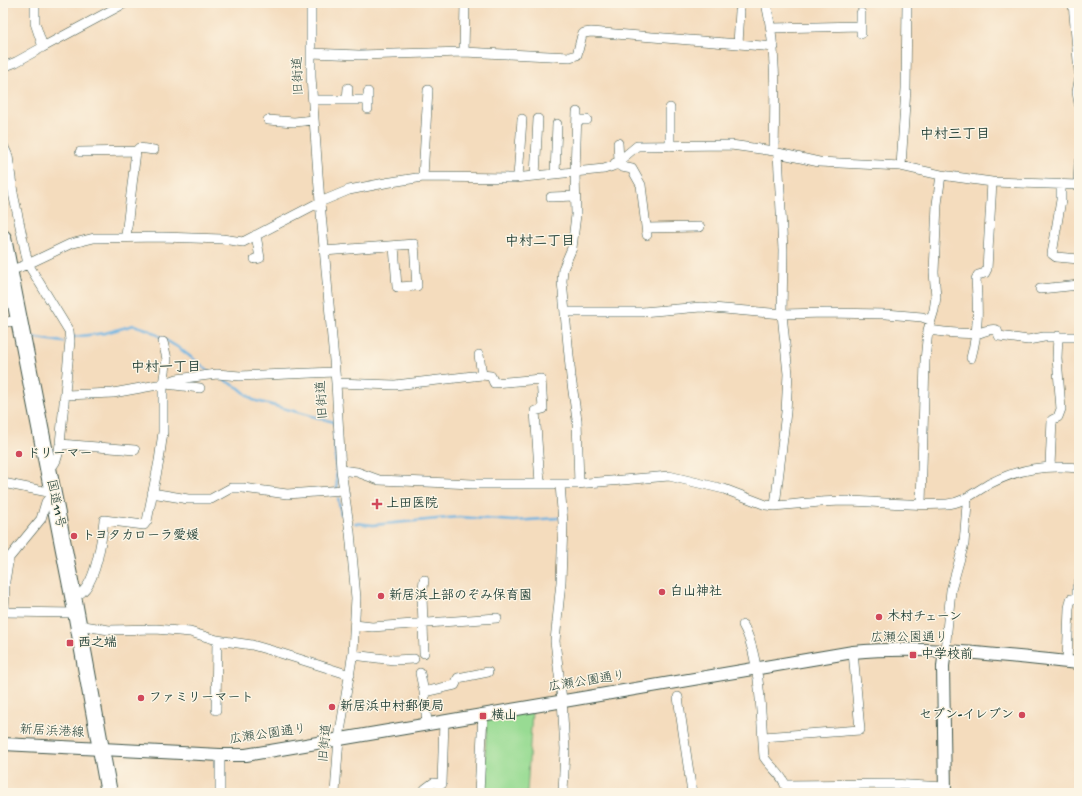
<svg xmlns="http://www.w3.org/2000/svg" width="1082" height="796" font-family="'Gochi Hand','Klee One',sans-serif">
<rect width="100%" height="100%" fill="#fcf5e5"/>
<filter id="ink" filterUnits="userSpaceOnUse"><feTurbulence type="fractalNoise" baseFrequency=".025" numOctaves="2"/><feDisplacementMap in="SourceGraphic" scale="8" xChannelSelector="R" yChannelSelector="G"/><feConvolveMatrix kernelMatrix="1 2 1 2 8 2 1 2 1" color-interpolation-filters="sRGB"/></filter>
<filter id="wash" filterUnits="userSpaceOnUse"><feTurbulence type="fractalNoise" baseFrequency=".012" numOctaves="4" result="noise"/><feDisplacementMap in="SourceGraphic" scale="16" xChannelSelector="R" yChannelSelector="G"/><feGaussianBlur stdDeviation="0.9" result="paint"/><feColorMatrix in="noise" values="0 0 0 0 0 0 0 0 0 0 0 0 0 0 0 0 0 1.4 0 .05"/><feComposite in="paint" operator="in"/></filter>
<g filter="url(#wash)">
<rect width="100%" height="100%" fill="#f4dcbd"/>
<!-- green -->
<path fill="#98db93" stroke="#5c8c64" d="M 532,711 L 527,793 L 483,793 L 487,718 Z"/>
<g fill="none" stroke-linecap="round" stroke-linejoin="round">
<!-- stream -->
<path stroke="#6bb2e2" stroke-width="2.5" d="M 31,337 L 63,342
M 72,337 L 105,333 L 134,325 L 149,330 L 179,348 L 209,371
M 220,378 L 239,388 L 253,400 L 334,422 L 334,425
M 334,432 L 337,489
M 338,498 L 341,514
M 355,523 L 373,525 L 459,517 L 514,521 L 558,518"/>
</g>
</g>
<g filter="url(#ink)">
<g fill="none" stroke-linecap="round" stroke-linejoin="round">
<defs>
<path id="street" d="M 311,3 L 311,77 L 320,202 L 336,383 L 341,470 L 350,532 L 356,598 L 353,652 L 339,738 L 335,793
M 766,3 C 777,51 775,101 774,151
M 1073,3 L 1079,72
M 861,13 L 861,34
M 772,28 L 861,26
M 738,44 L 740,11
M 43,47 L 125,3
M 464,52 L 465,3
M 311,53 L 359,55 L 464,52 L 570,57 L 577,55 L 582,35 L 584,33 L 591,32 L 774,47
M 3,67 L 16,62 L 43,47 L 35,23 L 35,3
M 1079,81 L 1077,92 L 1079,104
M 313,100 L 368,100
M 347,100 L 348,88
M 368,109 L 368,92
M 577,112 L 575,172 L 576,215 L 572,248 L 563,269 L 562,281 L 571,377 L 577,420 L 579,484
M 268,120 L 294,122 L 314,120
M 577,120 L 587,120
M 618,143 L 619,160
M 3,145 L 8,156 L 13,193 L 28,264 L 69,331 L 70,341 L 60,444 C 58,455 57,464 48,470
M 670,146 L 670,108
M 80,152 L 136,151
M 615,163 L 622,167 L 632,169 L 641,185 L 647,235
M 901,166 L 906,89 L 907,3
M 555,174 L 557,124
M 535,176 L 538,119
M 423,177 L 428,90
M 518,177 L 522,119
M 1078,185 L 1079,163
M 1061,186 L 1061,200 L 1052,254 L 1056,257 L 1079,259
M 551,197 L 575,196
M 646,228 L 700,227
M 126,236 L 136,151 L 139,148 L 154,150
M 324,251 L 414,244 L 417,286 L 397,287 L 394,246
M 255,259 L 260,258 L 256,235
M 7,272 L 28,264 L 70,244 L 94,238 L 162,237 L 222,239 L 243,242 L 320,202 L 349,190 L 385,183 L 423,177 L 514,178 L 604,169 L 613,166 L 637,146 L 731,145 L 774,151 L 778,153 L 819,162 L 901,166 L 941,175 L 992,182 L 1079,185
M 1040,289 L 1079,285
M 566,312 L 642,312 L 701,307 L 782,314 L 827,313 L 886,314 L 922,317 L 930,320
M 3,322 L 19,321
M 928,330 C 944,332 962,335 979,333 C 985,331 991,328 997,330 L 999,336 L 1028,340 L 1044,337 L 1079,337
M 971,358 C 979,328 978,309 976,279 L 978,275 L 985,273 L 987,269 L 992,182
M 482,375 L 491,376 L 494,383 L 541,379 L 543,409 L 535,411 L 540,483
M 336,383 L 395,385 L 482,375 L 479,355
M 166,384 L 200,388
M 66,395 L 113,393 L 163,384 L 167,359 L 163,342
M 60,444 L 135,450
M 1050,466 L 1052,420 L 1058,417 L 1061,409 L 1057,358 L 1058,336
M 341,470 L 357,472 L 379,480 L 473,484 L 576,484 L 669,476 L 724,489 L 766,505 L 775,506 C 799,504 823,501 847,501 C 881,502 914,506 947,504 C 964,503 977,490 991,483 C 1021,468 1046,465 1079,468
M 3,483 L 53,493 L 46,502 L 41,519 L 9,558 L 5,581 L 4,612
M 560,484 L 563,523 L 561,582 L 555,641 L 562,700 L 565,749 L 563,793
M 152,493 L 188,499 L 211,499 L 231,488 L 243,488 L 287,494 L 343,490
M 921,504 L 925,361 L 928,330 L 934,310 L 936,297 L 934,272 L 937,204 L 941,175
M 775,506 L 786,412 L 788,374 L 782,314 L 783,250 L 778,153
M 424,580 L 422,596 L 424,653
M 73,596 C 76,595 80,594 82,592 C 96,581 102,538 104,520 L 144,525 L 147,521 L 159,461 L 163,432 L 163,384 L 177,379 L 217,374 L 240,376 L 335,372
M 3,612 L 76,613
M 78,625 L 109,630 L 156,629 L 190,632 L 217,640 L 252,645 L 280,653 L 350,675
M 355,625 L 372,627 L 497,618
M 743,625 C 761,657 761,720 764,757 C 770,767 782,774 785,785 L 892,784 L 945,787
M 945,651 L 951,590 L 964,544 L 967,504 L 966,498
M 353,655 L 394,660 L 414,659
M 1067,662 L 1069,608 L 1071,599 L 1077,599 L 1077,587 L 1079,582
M 420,673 L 424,692
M 678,697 L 692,793
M 216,710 L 217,640
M 427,723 L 424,692 L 455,685 L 458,678 L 488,672
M 763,737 L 860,730 L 853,652
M 220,755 L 220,793
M 425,789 L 433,783 L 442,784 L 444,721
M 479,793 L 483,714"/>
<path id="secondary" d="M 3,744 L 220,755 L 246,755 L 853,652 C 928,645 1004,656 1079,663
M 945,793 L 943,666 L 945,651"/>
<path id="highway" d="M 3,238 L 73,596 L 109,793"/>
</defs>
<!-- street casing -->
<use href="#street" stroke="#3f5549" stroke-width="10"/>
<!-- secondary casing -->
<use href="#secondary" stroke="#3f5549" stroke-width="14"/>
<!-- highway casing -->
<use href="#highway" stroke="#3f5549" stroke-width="18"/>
<!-- street -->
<use href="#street" stroke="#fff" stroke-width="9"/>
<!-- secondary -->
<use href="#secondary" stroke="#fff" stroke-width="12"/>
<!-- highway -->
<use href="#highway" stroke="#fff" stroke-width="16"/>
</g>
</g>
<!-- markers -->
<g fill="#d1495b" stroke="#fcf5e5" stroke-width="1.5">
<circle cx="19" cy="454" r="4"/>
<path d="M375 498h4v4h4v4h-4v4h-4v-4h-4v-4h4z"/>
<circle cx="74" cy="536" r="4"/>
<circle cx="662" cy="592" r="4"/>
<circle cx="381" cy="596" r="4"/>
<circle cx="879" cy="617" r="4"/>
<rect x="66" y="639" width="8" height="8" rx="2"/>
<rect x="909" y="651" width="8" height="8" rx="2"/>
<circle cx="141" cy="698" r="4"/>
<circle cx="332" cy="707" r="4"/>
<circle cx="1022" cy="715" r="4"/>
<rect x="479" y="712" width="8" height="8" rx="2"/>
</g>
<g text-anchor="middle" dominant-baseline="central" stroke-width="3" stroke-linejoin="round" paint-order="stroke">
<!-- street labels -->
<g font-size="13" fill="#1f3d34" stroke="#fcf5e5">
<text transform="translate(299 76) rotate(-92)">旧街道</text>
<text transform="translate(323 400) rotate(-94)">旧街道</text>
<text transform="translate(55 504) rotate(78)">国道11号</text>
<text x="909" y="638">広瀬公園通り</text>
<text transform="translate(587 682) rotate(-9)">広瀬公園通り</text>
<text transform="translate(52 732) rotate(3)">新居浜港線</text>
<text transform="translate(268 735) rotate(-8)">広瀬公園通り</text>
<text transform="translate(326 743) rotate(-85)">旧街道</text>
</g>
<!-- poi labels -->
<g font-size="13" font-weight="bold" fill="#1f3d34" stroke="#fcf5e5" text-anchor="start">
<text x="27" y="454">ドリーマー</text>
<text x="386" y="504">上田医院</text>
<text x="82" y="536">トヨタカローラ愛媛</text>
<text x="670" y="592">白山神社</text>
<text x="389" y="596">新居浜上部のぞみ保育園</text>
<text x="887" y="617">木村チェーン</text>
<text x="78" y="643">西之端</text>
<text x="921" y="655">中学校前</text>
<text x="149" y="698">ファミリーマート</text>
<text x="340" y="707">新居浜中村郵便局</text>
<text x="1014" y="715" text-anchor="end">セブン-イレブン</text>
<text x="491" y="716">横山</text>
</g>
<!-- neighbourhood labels -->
<g font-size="14" font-weight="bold" fill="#1f3d34" stroke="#fcf5e5">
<text x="955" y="135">中村三丁目</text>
<text x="540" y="242">中村二丁目</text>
<text x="166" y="368">中村一丁目</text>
</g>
</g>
<!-- margin -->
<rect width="1082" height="796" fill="none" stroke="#fcf5e5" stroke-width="16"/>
</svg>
